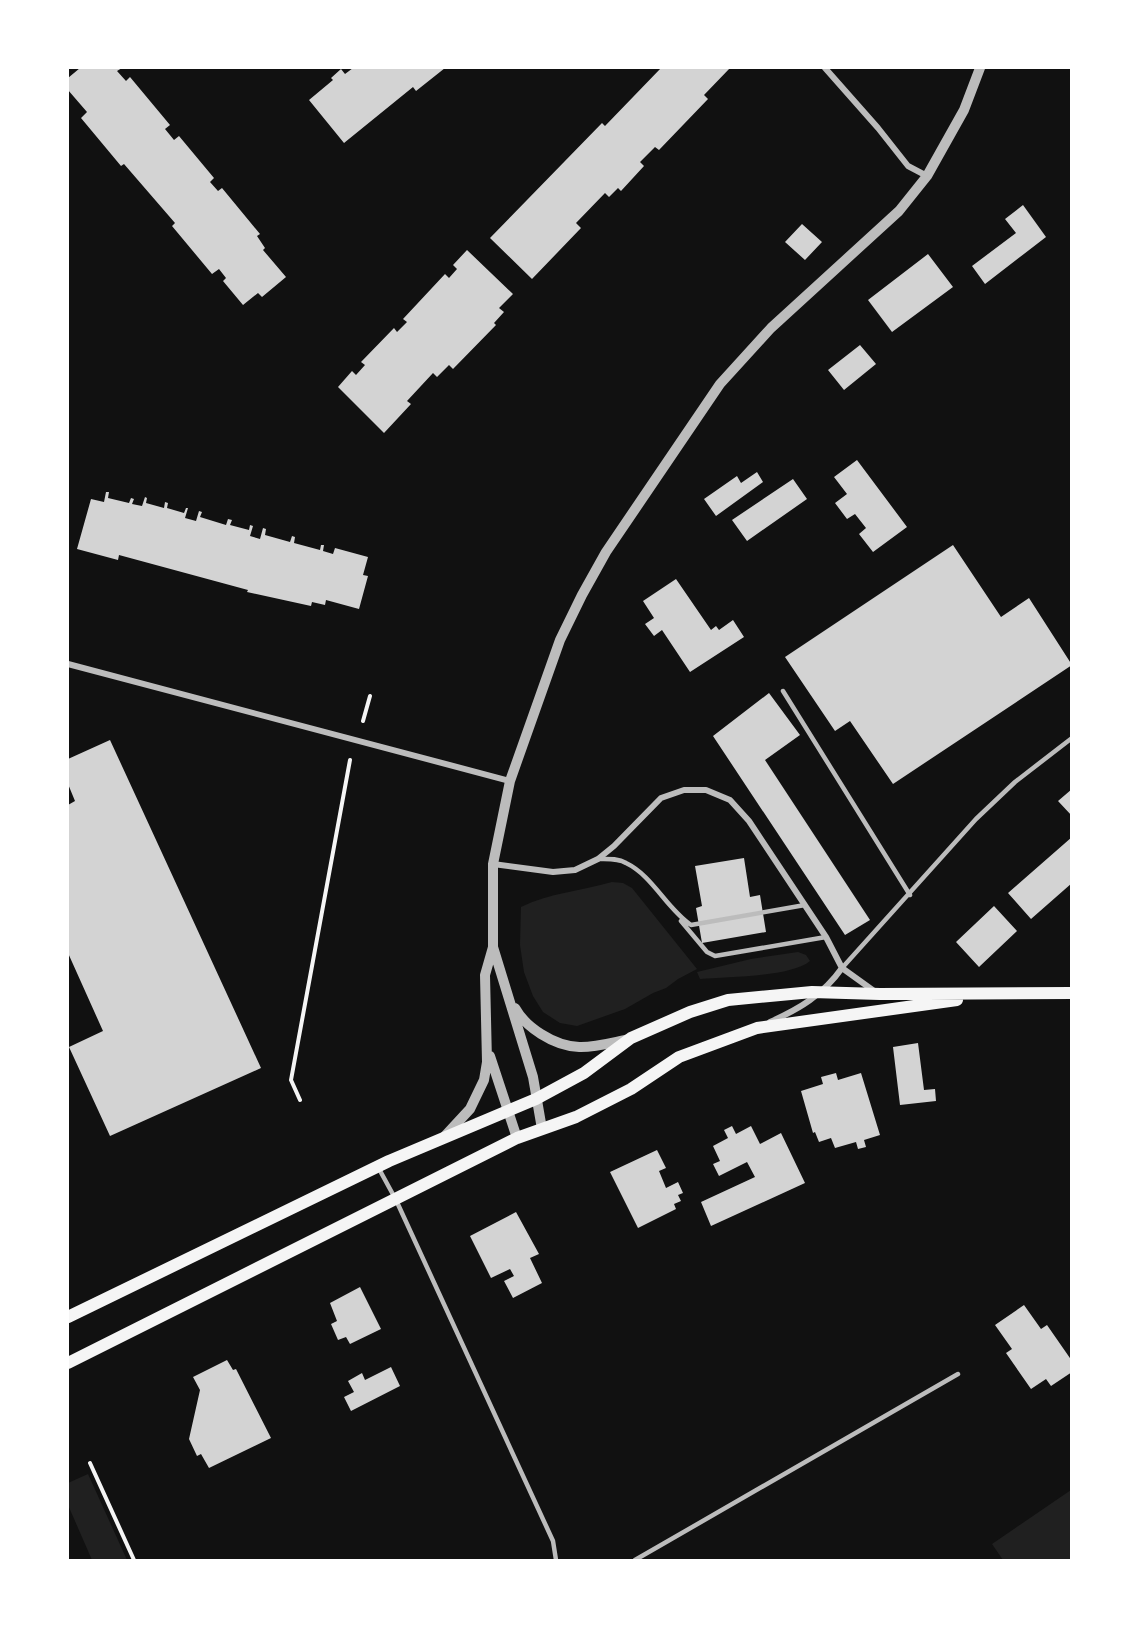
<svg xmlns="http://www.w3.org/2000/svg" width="1139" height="1628" font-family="Literata,serif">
<rect width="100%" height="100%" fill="#111"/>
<!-- green -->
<path fill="#202020" d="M 612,882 L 623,883 L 632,888 L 697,969 L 678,979 L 666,988 L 653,993 L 625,1009 L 577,1026 L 560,1023 L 543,1012 L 533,996 L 524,972 L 520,945 L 521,907 C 549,893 581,891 612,882 Z
M 798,952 L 806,955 L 810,961 C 791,977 727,977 700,979 L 697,972 L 751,959 Z
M 88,1474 L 127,1560 L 92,1560 L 68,1505 L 68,1483 Z
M 1071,1490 L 1071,1560 L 1003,1560 L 992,1544 Z"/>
<!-- building -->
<path fill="#d3d3d3" d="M 80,68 L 122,68 L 117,71 L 126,81 L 130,77 L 170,125 L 165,129 L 174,140 L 179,136 L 214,178 L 210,182 L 218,191 L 222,188 L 260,234 L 257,236 L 265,248 L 263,250 L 286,277 L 262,297 L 258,293 L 243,305 L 223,281 L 226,278 L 219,269 L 212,274 L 172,226 L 175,223 L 124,164 L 121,166 L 81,118 L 87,112 L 68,90 L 68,78 Z
M 353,68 L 445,68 L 416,91 L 413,87 L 344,143 L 309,100 L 333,80 L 331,78 L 341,69 L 345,74 Z
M 661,68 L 730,68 L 704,95 L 708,99 L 659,150 L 655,147 L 640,162 L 644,166 L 621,191 L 618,188 L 609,197 L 605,193 L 576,223 L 581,228 L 532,279 L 490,238 L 602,123 L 605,126 Z
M 1023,205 L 1046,237 L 985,284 L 972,266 L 1016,233 L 1005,219 Z
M 802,224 L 822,242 L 805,260 L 785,242 Z
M 467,250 L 513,294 L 499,308 L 504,312 L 494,323 L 496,325 L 453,369 L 449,365 L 437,377 L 433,373 L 407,401 L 411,404 L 384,433 L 338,387 L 352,371 L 356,375 L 365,365 L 361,362 L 394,328 L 397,332 L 407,322 L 403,319 L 445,274 L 449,278 L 457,269 L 453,265 Z
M 928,254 L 953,287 L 892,332 L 868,300 Z
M 860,345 L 876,364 L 844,390 L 828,370 Z
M 857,460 L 907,527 L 873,552 L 859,534 L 866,528 L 855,514 L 847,519 L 835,503 L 847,494 L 834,477 Z
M 757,472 L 763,482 L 716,516 L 704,499 L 737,476 L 741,483 Z
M 793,479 L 807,499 L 747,541 L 732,520 Z
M 106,492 L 109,492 L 108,498 L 129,503 L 131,498 L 134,499 L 132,504 L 142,506 L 145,497 L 147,498 L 146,503 L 164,508 L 165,502 L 168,503 L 167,508 L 184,513 L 186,508 L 188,508 L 185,518 L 196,521 L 199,511 L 202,512 L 200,517 L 226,525 L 228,519 L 232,520 L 230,525 L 249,530 L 250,525 L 253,526 L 250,536 L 260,539 L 263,528 L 266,529 L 265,535 L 290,542 L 292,536 L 295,537 L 294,543 L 320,550 L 321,545 L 324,545 L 323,551 L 333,554 L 335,548 L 368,557 L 363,575 L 368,576 L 359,609 L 326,600 L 325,605 L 312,602 L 311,606 L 247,592 L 248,590 L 119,555 L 118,560 L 77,549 L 91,499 L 104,502 Z
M 953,545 L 1001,617 L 1029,598 L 1072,665 L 893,784 L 850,721 L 835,731 L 785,657 Z
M 676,579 L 711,630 L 716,626 L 719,630 L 733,620 L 744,637 L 690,672 L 662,630 L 654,636 L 645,624 L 654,618 L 643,601 Z
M 769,693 L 800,735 L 765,760 L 870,920 L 845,935 L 713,736 Z
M 110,740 L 261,1068 L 110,1136 L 69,1047 L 103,1031 L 68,953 L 68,805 L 75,801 L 68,784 L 68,759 Z
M 1072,789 L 1072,816 L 1058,801 Z
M 1072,837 L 1072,883 L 1031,919 L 1008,893 Z
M 744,858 L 750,897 L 760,895 L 766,932 L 702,943 L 696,908 L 702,906 L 695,866 Z
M 994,906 L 1017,931 L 979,967 L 956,942 Z
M 918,1043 L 924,1090 L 935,1089 L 936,1101 L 900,1105 L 893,1047 Z
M 836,1073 L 838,1080 L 861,1073 L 880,1135 L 864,1140 L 866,1147 L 858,1149 L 856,1142 L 835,1148 L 831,1138 L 819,1142 L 815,1132 L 813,1133 L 801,1091 L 823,1084 L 821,1077 Z
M 732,1126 L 736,1134 L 751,1126 L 760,1144 L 781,1133 L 805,1183 L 711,1226 L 701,1202 L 755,1177 L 747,1162 L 719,1176 L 713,1164 L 720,1161 L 713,1146 L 728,1138 L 724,1130 Z
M 657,1150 L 666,1168 L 659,1171 L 666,1188 L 678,1182 L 683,1193 L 678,1195 L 681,1201 L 674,1204 L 676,1209 L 638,1228 L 610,1172 Z
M 516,1212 L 539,1254 L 530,1258 L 542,1283 L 513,1298 L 504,1281 L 514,1276 L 510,1269 L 491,1278 L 470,1236 Z
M 360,1287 L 381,1329 L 350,1344 L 346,1337 L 338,1340 L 331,1324 L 337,1321 L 330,1303 Z
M 1024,1305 L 1041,1329 L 1047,1325 L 1072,1361 L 1072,1372 L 1051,1386 L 1046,1379 L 1031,1389 L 1006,1353 L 1012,1349 L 995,1325 Z
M 227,1360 L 233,1370 L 236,1369 L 271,1438 L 209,1468 L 201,1454 L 197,1456 L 189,1439 L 200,1390 L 193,1377 Z
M 391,1367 L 400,1386 L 351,1411 L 344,1397 L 354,1392 L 348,1381 L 362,1373 L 365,1380 Z"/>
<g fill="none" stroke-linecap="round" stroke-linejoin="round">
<!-- path -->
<path stroke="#f5f5f5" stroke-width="4" d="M 363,721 L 370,696
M 300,1100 L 291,1080 L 350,760
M 90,1463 L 134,1560"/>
<!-- service -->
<path stroke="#bcbcbc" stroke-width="4.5" d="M 783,691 L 910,895
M 598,859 C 607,859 618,858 626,863 C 653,876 666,908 691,925 L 805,905
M 681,921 L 707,952 L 715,956 L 826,937
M 842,968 L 976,819 L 1015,782 L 1072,738
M 378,1167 L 396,1200 L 553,1541 L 556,1560
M 635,1560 L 958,1374"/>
<!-- minor -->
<path stroke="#bcbcbc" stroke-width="6" d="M 825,68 L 878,128 L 908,166 L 927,176
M 68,664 L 510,781
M 493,864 L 553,872 L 575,870 L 598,859 L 614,846 L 661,798 L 684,790 L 706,790 L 730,800 L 749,821 L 826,937 L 842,968 L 874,991
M 770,1022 C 799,1009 823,995 842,968"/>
<!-- tertiary -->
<path stroke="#bcbcbc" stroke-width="10" d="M 515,1008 C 521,1019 530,1027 541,1034 C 574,1055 595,1046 630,1039
M 490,1056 L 517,1138
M 542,1129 L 533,1077 L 493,947 L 493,864 L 510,781 L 560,640 L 582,595 L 606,552 L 720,384 L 771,328 L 899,211 L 927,176 L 964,110 L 980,68
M 445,1136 L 470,1109 L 484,1080 L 487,1062 L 485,975 L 493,947"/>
<!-- secondary -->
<path stroke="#f5f5f5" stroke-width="12" d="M 68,1317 L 389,1161 L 536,1099 L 584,1073 L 631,1038 L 690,1012 L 728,1000 L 812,992 L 880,994 L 1072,993
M 68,1363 L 517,1138 L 576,1117 L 631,1089 L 679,1057 L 757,1028 L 957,1000"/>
</g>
<!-- border -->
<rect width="1139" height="1628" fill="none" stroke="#ffffff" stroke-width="138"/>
</svg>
